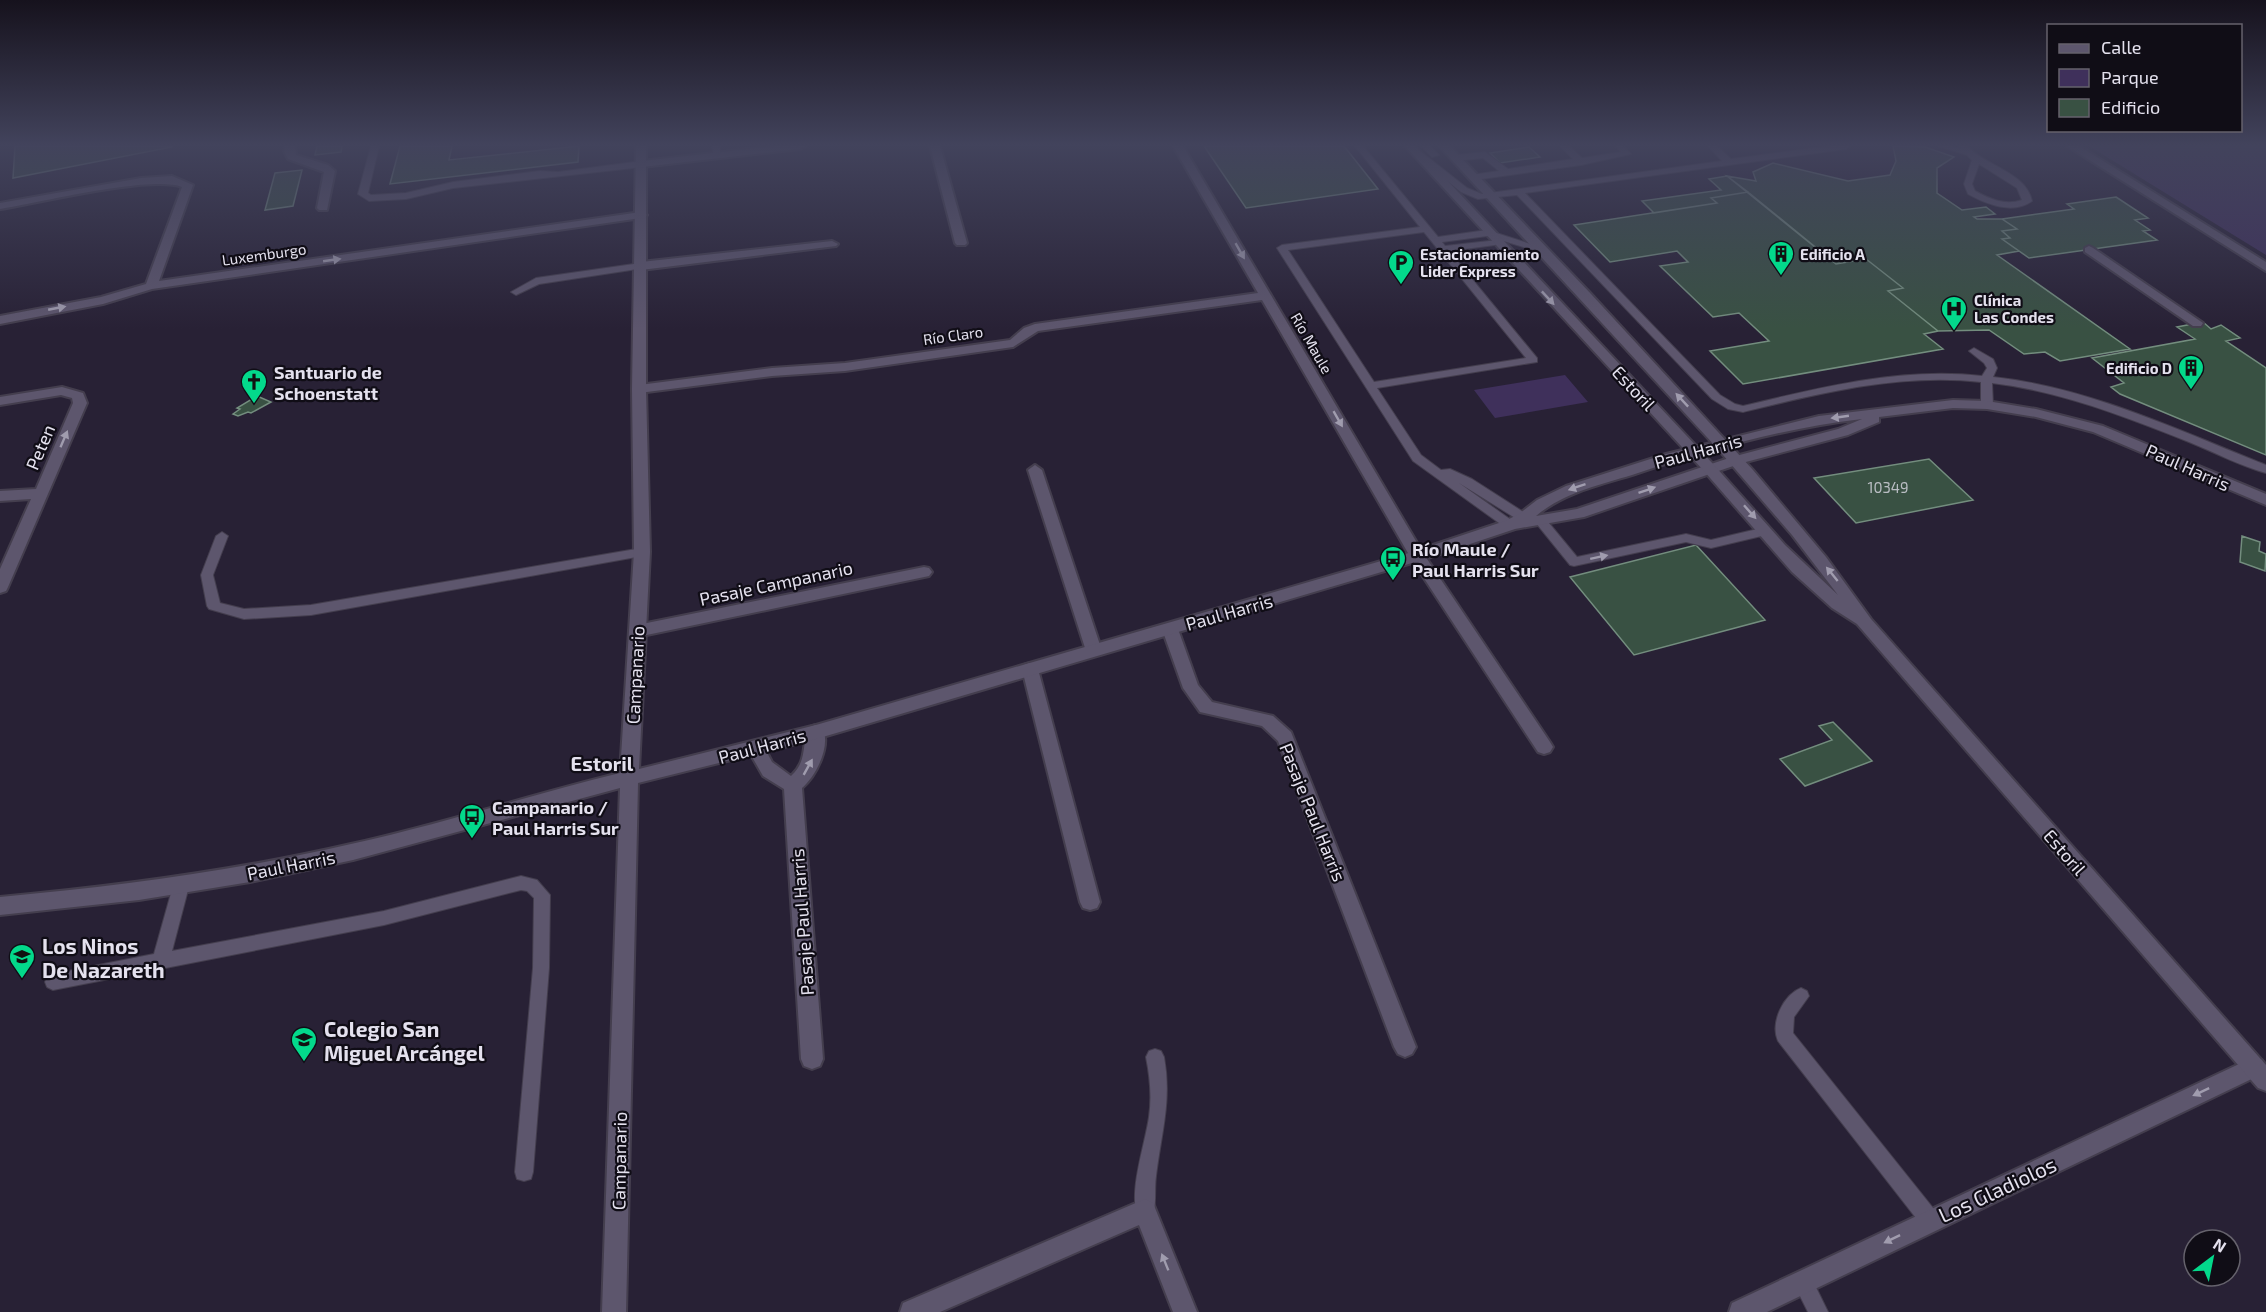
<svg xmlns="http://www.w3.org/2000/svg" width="2266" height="1312" font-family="'Exo 2',sans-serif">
<rect width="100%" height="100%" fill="#282135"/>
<!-- green -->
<path fill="#3f305b" d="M 2089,146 L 2266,146 L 2266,255 Z
M 1565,375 L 1588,402 L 1495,418 L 1474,390 Z"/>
<!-- building -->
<path fill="#395143" stroke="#738d7e" stroke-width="1.5" d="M 15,146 L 172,146 L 172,147 L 13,178 Z
M 317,146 L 342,146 L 341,152 L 315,155 Z
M 400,146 L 452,146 L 449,160 L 579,146 L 578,162 L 390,184 Z
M 1204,146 L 1344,146 L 1378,189 L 1246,208 Z
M 1893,146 L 1925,147 L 1954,157 L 1937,168 L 1937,193 L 1962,210 L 1986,207 L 1995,214 L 1974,217 L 1977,219 L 2002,219 L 2017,229 L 2002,231 L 2010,238 L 2002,239 L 2019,251 L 1997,255 L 2130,349 L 2060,361 L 2045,352 L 2024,354 L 1989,330 L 1938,331 L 1888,291 L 1903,288 L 1866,259 L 1836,264 L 1727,176 L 1756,181 L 1753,172 L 1773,163 L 1848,181 L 1890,175 L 1896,161 Z
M 1529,147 L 1540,157 L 1500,163 L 1490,153 Z
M 302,170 L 293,206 L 265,210 L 275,173 Z
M 1727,176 L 1748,192 L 1711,198 L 1717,203 L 1654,213 L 1642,201 L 1721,190 L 1709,179 Z
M 1748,192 L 1836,264 L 1866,259 L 1903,288 L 1888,291 L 1938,331 L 1924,334 L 1943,349 L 1743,384 L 1710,351 L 1769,341 L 1739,313 L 1713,317 L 1660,266 L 1688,262 L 1677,251 L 1610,262 L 1574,225 L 1717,203 L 1711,198 Z
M 2116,197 L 2148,218 L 2135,220 L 2150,230 L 2143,231 L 2157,240 L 2029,258 L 2002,239 L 2010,238 L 2002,231 L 2017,229 L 2002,219 L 2074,209 L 2067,204 Z
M 2203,322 L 2211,329 L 2221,325 L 2240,338 L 2226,341 L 2266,368 L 2266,455 L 2120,394 L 2111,387 L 2124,383 L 2092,358 L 2195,339 L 2177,327 Z
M 257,396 L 271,402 L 251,413 L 248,412 L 238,416 L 233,414 L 240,409 L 237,408 Z
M 1929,459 L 1973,500 L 1856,523 L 1814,478 Z
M 2242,536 L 2260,542 L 2259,551 L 2266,554 L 2265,571 L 2240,562 Z
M 1696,545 L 1765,620 L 1634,655 L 1570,577 Z
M 1833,722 L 1872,761 L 1805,786 L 1780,759 L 1832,740 L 1819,726 Z"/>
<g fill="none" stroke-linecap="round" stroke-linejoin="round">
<defs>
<path id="service" d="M 371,146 L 379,146 L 368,193 L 371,195 L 406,193 L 453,182 L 540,171 L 558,172 L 642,161 L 646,164 L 642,167 L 453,188 L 406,199 L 369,201 L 358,194 Z
M 712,146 L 720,146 L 720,157 L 714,157 Z
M 1355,146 L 1363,146 L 1438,237 L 1487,230 L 1549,250 L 1544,253 L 1487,236 L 1442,242 L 1445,246 L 1498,240 L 1500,242 L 1495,245 L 1449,251 L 1537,358 L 1537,362 L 1377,388 L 1421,455 L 1441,470 L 1450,469 L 1472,479 L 1528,515 L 1530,518 L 1528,521 L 1520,521 L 1459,483 L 1514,522 L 1516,525 L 1514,528 L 1506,528 L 1413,461 L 1277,248 L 1282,245 L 1420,227 ZM 1424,232 L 1526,358 L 1374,382 L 1288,250 Z
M 1421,146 L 1430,146 L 1439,155 L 1432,157 Z
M 1560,146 L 1569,146 L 1582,158 L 1621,152 L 1615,146 L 1623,146 L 1631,154 L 1581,165 L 1474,180 L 1471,179 L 1471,175 L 1499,171 L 1483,158 L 1456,161 L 1452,158 L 1456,155 L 1485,152 L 1508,169 L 1573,159 Z
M 1708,146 L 1717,146 L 1731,159 L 1830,146 L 1850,146 L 1846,149 L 1525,193 L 1720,395 L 1735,404 L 1743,406 C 1822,387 1901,367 1982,376 L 1987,368 L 1984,363 L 1969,351 L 1974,348 L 1993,359 L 1997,368 L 1993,377 C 2087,387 2178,430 2266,465 L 2266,473 C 2240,466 2214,452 2189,442 C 2126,417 2060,391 1992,383 L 1993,405 L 1987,408 L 1981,405 L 1981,382 C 1900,373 1821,393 1743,412 L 1728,409 L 1712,399 L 1517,195 L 1478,199 L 1461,192 L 1413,153 L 1420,151 L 1467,188 L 1482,194 L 1722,161 Z
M 1938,146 L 1950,146 L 1961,149 L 1959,146 L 1967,146 C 1985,166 2026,172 2032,201 C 2013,215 1986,204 1968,194 L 1964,184 L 1972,160 L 1967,155 ZM 1979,164 L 2017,188 L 2022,200 C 2005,206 1990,199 1975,191 L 1972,184 Z
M 641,263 L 644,264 L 644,268 L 539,284 L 516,295 L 511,292 L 536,278 Z
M 1540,516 L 1544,517 L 1577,557 L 1686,534 L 1711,540 L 1766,527 L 1772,531 L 1770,534 L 1711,548 L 1686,542 L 1574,566 L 1570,565 L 1536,523 L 1534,520 Z
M 222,532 L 228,536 L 213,575 L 220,603 L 244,609 L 311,605 L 642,548 L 648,552 L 642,556 L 311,615 L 244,619 L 209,609 L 207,606 L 201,575 L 216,536 Z
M 521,876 L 537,880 L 550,895 L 549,968 L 533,1172 L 531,1179 L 524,1181 L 517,1179 L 515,1172 L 533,968 L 534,898 L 527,891 L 521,890 L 384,925 L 53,990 L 47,987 L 45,982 L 47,977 L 53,974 L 154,954 L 173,886 L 175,881 L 181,879 L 187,881 L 189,886 L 172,951 L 384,911 Z
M 1801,988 L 1807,991 L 1809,996 L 1794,1017 L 1793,1033 L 1937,1213 L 1939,1220 L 1937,1227 L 1930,1229 L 1923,1227 L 1778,1041 C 1770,1023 1783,995 1801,988 Z
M 1155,1049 L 1161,1051 L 1164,1057 C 1172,1101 1161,1134 1156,1176 C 1154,1190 1157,1205 1152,1218 L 1145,1220 L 1138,1218 C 1128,1192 1145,1145 1149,1117 C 1152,1097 1150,1077 1146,1057 L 1149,1051 Z
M 1803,1272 L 1810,1275 L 1828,1312 L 1808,1312 L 1793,1282 L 1796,1275 Z"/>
<path id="pedestrian" d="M 2089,246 L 2093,248 L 2203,323 L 2201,326 L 2193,326 L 2085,252 L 2085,248 Z"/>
<path id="minor" d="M 285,146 L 295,146 L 296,155 L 328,165 L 335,171 L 327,210 L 319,210 L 317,208 L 324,172 L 288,159 L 284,151 Z
M 776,146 L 805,146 L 800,149 L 642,167 L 637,164 L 642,161 Z
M 930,146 L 940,146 L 967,243 L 965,245 L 957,245 L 955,243 Z
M 1173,146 L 1183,146 L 1423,553 L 1550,742 L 1553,747 L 1550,752 L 1544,754 L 1538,752 L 1412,560 L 1262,300 L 1038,331 L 1013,347 L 845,371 L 772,376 L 639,393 L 632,389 L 639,385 L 772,368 L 845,363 L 1010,340 L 1024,328 L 1035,324 L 1258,293 Z
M 172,176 L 193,185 L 159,281 L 641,212 L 647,215 L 641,218 L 152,289 L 103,304 L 0,324 L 0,316 L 101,297 L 146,284 L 182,187 C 151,175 38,203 0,209 L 0,203 L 141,178 Z
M 832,241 L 838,244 L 836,246 L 641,270 L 635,266 L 641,262 Z
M 62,387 L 83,393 L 87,403 L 8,587 L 6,591 L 0,593 L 0,569 L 31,499 L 0,501 L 0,491 L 36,489 L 73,403 L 72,398 L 61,395 L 0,405 L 0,397 Z
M 1035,465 L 1042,470 L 1102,651 L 1100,655 L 1088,655 L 1086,651 L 1028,470 Z
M 924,567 L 929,568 L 932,572 L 929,576 L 637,637 L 631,635 L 629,631 L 631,627 L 637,625 Z
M 1170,623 L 1176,625 L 1178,629 L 1198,685 L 1212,702 L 1273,716 L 1291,732 L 1416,1047 L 1412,1054 L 1405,1057 L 1398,1054 L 1394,1047 L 1278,741 L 1262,726 L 1200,712 L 1183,688 L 1162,629 L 1164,625 Z
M 1030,663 L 1036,665 L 1038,669 L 1100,902 L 1097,908 L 1090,910 L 1083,908 L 1080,902 L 1022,669 L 1024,665 Z
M 816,725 L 822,727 C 832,745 816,776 802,788 L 823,1059 L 820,1066 L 812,1069 L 804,1066 L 801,1059 L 784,789 L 763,776 L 747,748 L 750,743 L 756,741 L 762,743 L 772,762 L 791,776 C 809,759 800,745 810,727 Z
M 2254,1057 L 2262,1060 L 2265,1067 L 2262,1074 L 1767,1312 L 1729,1312 L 1732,1303 Z
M 1145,1199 L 1153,1203 L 1197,1312 L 1173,1312 L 1139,1225 L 940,1312 L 900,1312 L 903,1303 Z"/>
<path id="tertiary" d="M 636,146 L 646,146 L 646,389 L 650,552 L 639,769 L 816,725 L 1412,552 L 1505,521 L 1519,514 L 1537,500 L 1566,486 L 1666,454 L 1819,416 L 1953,400 L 1987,401 L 2036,409 L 2103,426 L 2266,494 L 2266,505 L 2093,432 L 2036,417 L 1987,409 L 1953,408 L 1879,417 L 1879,422 L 1848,435 L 1742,463 L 1584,517 L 1515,529 L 1422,560 L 816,739 L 638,783 L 626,1312 L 602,1312 L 620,788 L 353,860 L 250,882 L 139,900 L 0,915 L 0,897 C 120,886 234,871 351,844 C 442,824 530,795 620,773 L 634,552 L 632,389 ZM 1862,419 L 1838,429 L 1732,457 L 1577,509 L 1536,516 C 1563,493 1599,485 1632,475 C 1706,450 1784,428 1862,419 Z
M 2067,146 L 2079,146 L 2266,262 L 2266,271 Z"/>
<path id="secondary" d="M 1405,146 L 1415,146 L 1714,465 L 1785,545 L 1838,595 L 1792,535 L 1717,448 L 1439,146 L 1450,146 L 1591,294 L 1753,470 L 1826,557 L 1871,619 L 2266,1065 L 2266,1091 L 2258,1088 L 1857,624 L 1832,608 L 1792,572 L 1704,471 Z"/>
</defs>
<!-- service casing -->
<use href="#service" stroke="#443e4e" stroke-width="2"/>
<!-- pedestrian casing -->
<use href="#pedestrian" stroke="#443e4e" stroke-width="4"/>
<!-- minor casing -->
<use href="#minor" stroke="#443e4e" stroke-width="4"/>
<!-- tertiary casing -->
<use href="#tertiary" stroke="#443e4e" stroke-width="4"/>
<!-- secondary casing -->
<use href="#secondary" stroke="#443e4e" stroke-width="4"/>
<!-- service -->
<use href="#service" fill="#5d566d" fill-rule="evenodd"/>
<!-- pedestrian -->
<use href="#pedestrian" fill="#5d566d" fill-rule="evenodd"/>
<!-- minor -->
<use href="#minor" fill="#5d566d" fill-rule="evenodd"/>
<!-- tertiary -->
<use href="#tertiary" fill="#5d566d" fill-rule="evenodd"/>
<!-- secondary -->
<use href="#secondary" fill="#5d566d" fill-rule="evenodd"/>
</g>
<!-- one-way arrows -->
<defs><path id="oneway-solid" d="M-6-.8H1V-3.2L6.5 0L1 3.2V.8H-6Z" transform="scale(1.5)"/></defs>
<g fill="#a09cae">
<use href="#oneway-solid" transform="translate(1240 251) rotate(60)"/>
<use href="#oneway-solid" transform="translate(332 260) rotate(-8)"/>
<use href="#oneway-solid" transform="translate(1548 298) rotate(47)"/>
<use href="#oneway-solid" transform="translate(57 308) rotate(-11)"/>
<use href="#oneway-solid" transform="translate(1682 400) rotate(-133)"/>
<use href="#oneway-solid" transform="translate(1840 417) rotate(172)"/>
<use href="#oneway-solid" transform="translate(1338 419) rotate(60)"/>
<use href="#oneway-solid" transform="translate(64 439) rotate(-67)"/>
<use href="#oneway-solid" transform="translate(1577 487) rotate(161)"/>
<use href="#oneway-solid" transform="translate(1647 490) rotate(-19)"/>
<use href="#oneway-solid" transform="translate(1750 512) rotate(48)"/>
<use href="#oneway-solid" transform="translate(1599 557) rotate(-12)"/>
<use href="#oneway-solid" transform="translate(1832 574) rotate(-129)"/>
<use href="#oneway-solid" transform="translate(808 767) rotate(-61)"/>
<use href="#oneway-solid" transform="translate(2201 1092) rotate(155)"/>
<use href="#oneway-solid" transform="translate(1892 1239) rotate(154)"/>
<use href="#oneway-solid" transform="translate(1165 1262) rotate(-112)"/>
</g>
<!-- sky -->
<linearGradient id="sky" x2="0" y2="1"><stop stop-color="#16121d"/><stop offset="0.44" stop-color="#42435c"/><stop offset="1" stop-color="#42435c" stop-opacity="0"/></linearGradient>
<rect width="2266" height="329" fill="url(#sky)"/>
<!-- icons -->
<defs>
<symbol id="building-pin" viewBox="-11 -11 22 30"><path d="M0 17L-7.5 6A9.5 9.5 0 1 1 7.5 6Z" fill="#03d98b" stroke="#100d16"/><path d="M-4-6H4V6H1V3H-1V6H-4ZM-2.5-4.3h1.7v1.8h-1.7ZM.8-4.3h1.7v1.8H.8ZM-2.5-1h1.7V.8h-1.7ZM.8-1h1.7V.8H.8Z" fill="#111"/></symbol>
<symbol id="parking-pin" viewBox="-11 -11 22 30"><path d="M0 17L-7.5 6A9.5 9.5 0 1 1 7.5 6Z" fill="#03d98b" stroke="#100d16"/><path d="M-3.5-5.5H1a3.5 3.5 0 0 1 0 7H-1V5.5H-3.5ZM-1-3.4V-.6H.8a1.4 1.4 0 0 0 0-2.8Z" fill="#111"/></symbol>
<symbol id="hospital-pin" viewBox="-11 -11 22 30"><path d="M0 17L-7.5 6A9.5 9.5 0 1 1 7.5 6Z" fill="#03d98b" stroke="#100d16"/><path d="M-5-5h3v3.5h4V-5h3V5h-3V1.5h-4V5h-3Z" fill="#111"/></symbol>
<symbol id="church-pin" viewBox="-11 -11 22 30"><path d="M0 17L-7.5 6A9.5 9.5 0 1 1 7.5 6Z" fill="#03d98b" stroke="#100d16"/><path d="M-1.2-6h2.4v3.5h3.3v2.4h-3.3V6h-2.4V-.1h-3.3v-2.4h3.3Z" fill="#111"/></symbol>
<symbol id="bus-pin" viewBox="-11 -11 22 30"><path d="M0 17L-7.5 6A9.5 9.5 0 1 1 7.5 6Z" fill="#03d98b" stroke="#100d16"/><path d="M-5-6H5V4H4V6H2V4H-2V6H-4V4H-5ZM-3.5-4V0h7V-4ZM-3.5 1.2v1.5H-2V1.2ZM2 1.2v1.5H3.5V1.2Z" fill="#111"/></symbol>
<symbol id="school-pin" viewBox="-11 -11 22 30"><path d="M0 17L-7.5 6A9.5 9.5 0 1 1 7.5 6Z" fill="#03d98b" stroke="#100d16"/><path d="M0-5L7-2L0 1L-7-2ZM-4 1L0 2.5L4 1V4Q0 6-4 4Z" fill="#111"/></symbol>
</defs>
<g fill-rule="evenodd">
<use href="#building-pin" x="1766" y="239" width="30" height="40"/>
<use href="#parking-pin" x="1386" y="248" width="30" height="40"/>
<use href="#hospital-pin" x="1939" y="294" width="30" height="40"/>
<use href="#building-pin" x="2176" y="353" width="30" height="40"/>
<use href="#church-pin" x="239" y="367" width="30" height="40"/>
<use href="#bus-pin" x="1378" y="544" width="30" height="40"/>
<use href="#bus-pin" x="457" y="802" width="30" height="40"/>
<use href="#school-pin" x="7" y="942" width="30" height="40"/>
<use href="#school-pin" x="289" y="1025" width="30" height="40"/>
</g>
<g text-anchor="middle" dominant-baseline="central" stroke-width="4.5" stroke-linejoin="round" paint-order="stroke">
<!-- far-street labels -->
<g font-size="15" fill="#e4e1ee" stroke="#100d16">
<text transform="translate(264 254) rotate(-8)">Luxemburgo</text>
<text transform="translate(953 335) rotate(-8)">Río Claro</text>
<text transform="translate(1312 343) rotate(60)">Río Maule</text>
</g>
<!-- far-poi labels -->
<g font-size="15" font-weight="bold" fill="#e4e1ee" stroke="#100d16" text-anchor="start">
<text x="1420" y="254">Estacionamiento<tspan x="1420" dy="17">Lider Express</tspan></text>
<text x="1800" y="254">Edificio A</text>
<text x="1974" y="300">Clínica<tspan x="1974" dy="17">Las Condes</tspan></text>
<text x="2172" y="368" text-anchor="end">Edificio D</text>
</g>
<!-- number labels -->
<g font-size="15" fill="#b9bdc3">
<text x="1888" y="487">10349</text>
</g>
<!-- poi labels -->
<g font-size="18" font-weight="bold" fill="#e4e1ee" stroke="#100d16" text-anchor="start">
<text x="274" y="372">Santuario de<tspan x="274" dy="21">Schoenstatt</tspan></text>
<text x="1412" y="549">Río Maule /<tspan x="1412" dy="21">Paul Harris Sur</tspan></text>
<text x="492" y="807">Campanario /<tspan x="492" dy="21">Paul Harris Sur</tspan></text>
</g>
<!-- street labels -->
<g font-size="18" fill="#e4e1ee" stroke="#100d16">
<text transform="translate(1634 388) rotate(47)">Estoril</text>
<text transform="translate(40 447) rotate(-67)">Peten</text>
<text transform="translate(1698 451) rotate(-15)">Paul Harris</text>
<text transform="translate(2188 467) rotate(24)">Paul Harris</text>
<text transform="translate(776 583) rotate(-12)">Pasaje Campanario</text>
<text transform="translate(1229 612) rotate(-16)">Paul Harris</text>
<text transform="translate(635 675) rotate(-87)">Campanario</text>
<text transform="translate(762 746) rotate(-15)">Paul Harris</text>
<text transform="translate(1313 812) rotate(68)">Pasaje Paul Harris</text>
<text transform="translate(2065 852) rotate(49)">Estoril</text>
<text transform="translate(291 865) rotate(-11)">Paul Harris</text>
<text transform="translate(802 922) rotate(-94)">Pasaje Paul Harris</text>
<text transform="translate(619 1161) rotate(-89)">Campanario</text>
</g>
<!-- neighbourhood labels -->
<g font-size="20" font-weight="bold" fill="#e4e1ee" stroke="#100d16">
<text x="602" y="763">Estoril</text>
</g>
<!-- near-poi labels -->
<g font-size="21" font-weight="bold" fill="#e4e1ee" stroke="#100d16" text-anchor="start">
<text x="42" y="945">Los Ninos<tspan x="42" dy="24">De Nazareth</tspan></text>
<text x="324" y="1028">Colegio San<tspan x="324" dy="24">Miguel Arcángel</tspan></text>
</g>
<!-- near-street labels -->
<g font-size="21" fill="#e4e1ee" stroke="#100d16">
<text transform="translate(1997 1189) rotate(-25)">Los Gladiolos</text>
</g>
</g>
<!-- legend -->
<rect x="2047" y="24" width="195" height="108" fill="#100d16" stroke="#65626c" stroke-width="1.5"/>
<rect x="2059" y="44" width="30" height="9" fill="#5d566d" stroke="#65626c" stroke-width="1.5"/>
<text x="2101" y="54" font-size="18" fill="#e4e1ee">Calle</text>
<rect x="2059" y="69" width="30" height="18" fill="#3f305b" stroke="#65626c" stroke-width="1.5"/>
<text x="2101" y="84" font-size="18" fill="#e4e1ee">Parque</text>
<rect x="2059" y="99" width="30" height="18" fill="#395143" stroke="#65626c" stroke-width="1.5"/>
<text x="2101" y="114" font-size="18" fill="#e4e1ee">Edificio</text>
<!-- north arrow -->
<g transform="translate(2212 1258) rotate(32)"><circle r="28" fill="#100d16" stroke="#65626c" stroke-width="1.5"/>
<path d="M0-4.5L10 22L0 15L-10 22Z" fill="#03d98b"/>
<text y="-9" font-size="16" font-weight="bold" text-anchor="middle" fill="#e4e1ee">N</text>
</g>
</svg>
